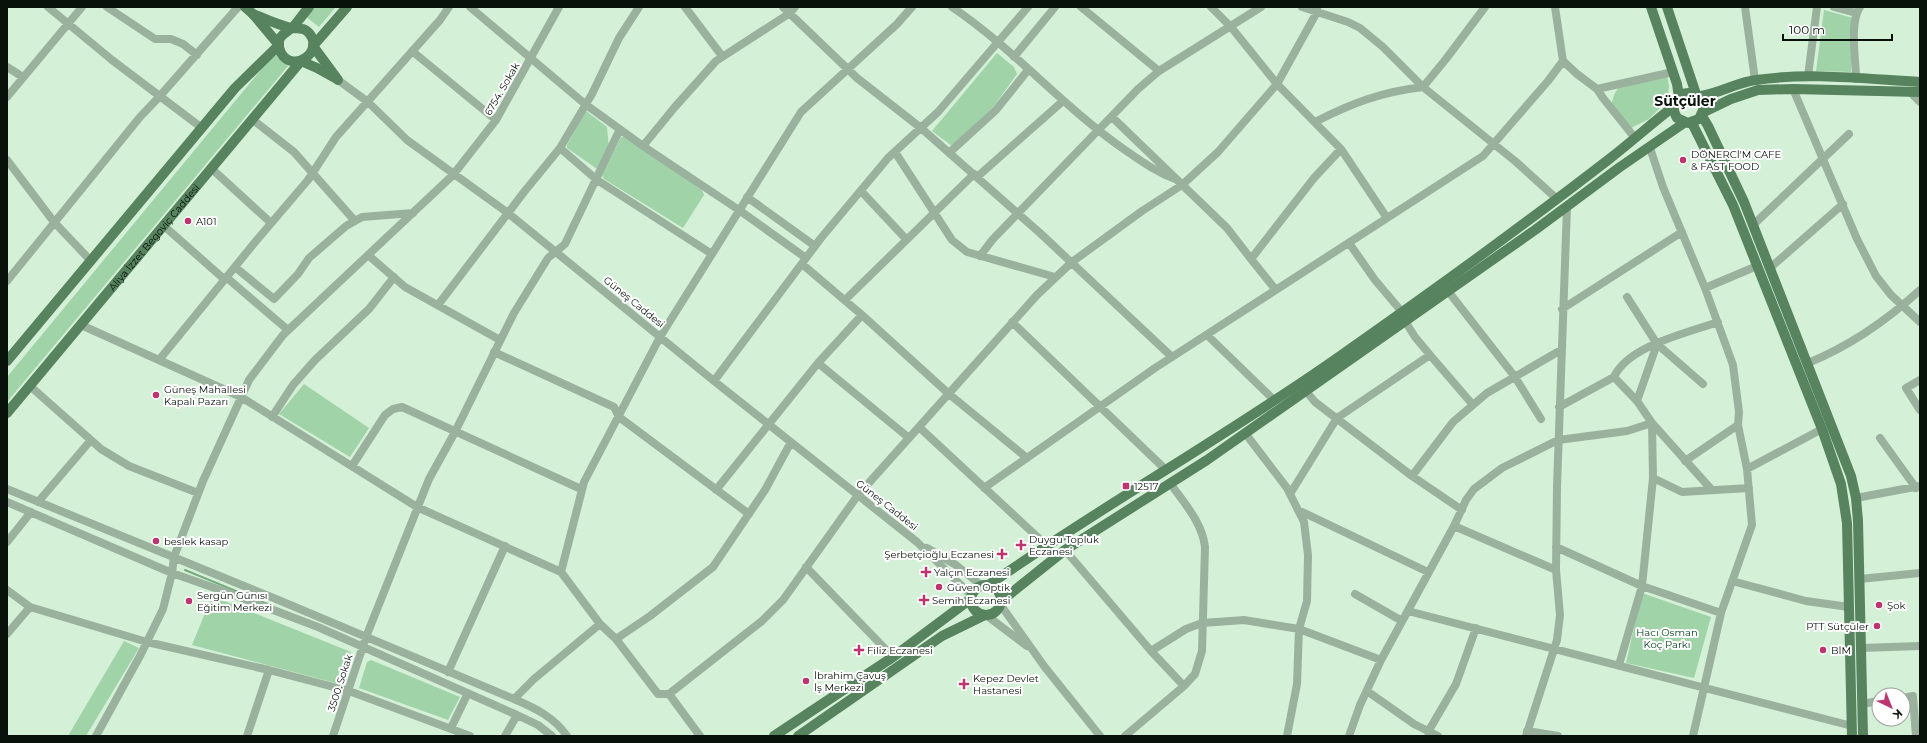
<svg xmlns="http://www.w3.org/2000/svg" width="1927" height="743" font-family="Montserrat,sans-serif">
<rect width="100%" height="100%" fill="#d4f0d7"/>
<!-- green -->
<path fill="#a1d3a8" d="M 312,7 L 336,7 L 319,27 L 305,16 Z
M 1824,10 L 1853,18 L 1851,72 L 1816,71 Z
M 997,53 L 1014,67 L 1017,74 L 994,106 L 952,146 L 932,131 Z
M 274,54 L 288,66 L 7,402 L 7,377 Z
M 1667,76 L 1669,86 L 1668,100 L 1649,119 L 1631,128 L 1611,105 L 1614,95 L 1619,86 Z
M 586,111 L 607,127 L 609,149 L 597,169 L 567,148 L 567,145 Z
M 626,136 L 702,190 L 704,195 L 683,228 L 604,179 L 602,175 L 621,137 Z
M 304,384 L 369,428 L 350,457 L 279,414 Z
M 1642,593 L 1711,617 L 1694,678 L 1626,663 Z
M 212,596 L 351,652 L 339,684 L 192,645 Z
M 124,641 L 139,648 L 86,736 L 68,736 Z
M 371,660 L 460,697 L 448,720 L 359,688 L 367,662 Z"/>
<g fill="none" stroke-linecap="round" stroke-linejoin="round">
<!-- stream -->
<path stroke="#73a97c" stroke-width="2" d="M 185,570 L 270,605"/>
<!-- minor -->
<path stroke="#9ab29d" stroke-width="8" d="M 48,7 L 112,60 L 202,128
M 107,7 L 155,39 L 171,39 L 183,44 L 197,55
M 470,7 L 585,104 L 643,146
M 685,7 L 722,56
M 783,7 L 857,78 L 921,128 L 1040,233 L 1172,357
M 795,7 L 790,13 L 716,61 L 674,108 L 643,146 L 739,210 L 806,258
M 952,7 C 1014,49 1063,107 1125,150 C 1141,161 1156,172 1175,179
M 1081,7 L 1159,71
M 1211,7 L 1231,27 L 1277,84 L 1341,149 L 1387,218
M 1302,7 L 1348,22 L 1360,28 L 1383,47 L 1423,87 L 1515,161 L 1557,199
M 1555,7 L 1563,61 L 1577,74 L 1597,89 L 1673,72
M 1745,7 L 1755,80
M 1834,7 L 1856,13
M 412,51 L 496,120
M 1014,57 L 1055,7
M 7,67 L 23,77
M 1808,76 L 1817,7
M 1856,79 C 1856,59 1849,23 1860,7
M 338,80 L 368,102 L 407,140 L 508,213 L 714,381 L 917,542 L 972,596
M 1597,89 L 1603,98 L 1635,138
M 1793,89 L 1857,239 L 1876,276 L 1891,295 L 1920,322
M 1909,91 L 1920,102
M 7,97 L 82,7
M 1112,117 L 1227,228 L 1251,259
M 253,120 L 294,152 L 355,221
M 1315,122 C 1352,103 1381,92 1423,87 L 1446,59 L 1485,7
M 560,148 L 597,180 L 712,254
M 1650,148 L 1663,187 L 1705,288 L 1733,365 L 1739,412 L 1738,425 L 1747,469 L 1752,525 L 1721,613 L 1693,736
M 895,152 L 952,240 L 967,252 L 1055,277
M 949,153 L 996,110 L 1028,70
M 7,160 L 54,222 L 91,261
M 212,169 L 271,223
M 977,177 L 1063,101
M 861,191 L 906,239
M 747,197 L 815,246
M 1753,225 L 1849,134
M 164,226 L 224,279
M 1349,243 L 1375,280 L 1402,312
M 368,255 L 405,287 L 500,340
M 980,256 L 993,239 L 1138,89 L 1159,71 L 1261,7
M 802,264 L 862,315 L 949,394 L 1027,458
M 235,267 L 274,299 L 298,274 L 309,258 L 346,226 L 362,217 L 413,213
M 1770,268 L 1843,204
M 226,277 L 288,330
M 7,281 L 140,117 L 160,96 L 238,7
M 1705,288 L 1757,266
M 1275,289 L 1251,259 L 1314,178 L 1341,149
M 1448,291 L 1515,377 L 1541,419
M 1627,297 L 1657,344 L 1703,384
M 845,300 L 974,174
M 438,305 L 524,192 L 560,148 L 592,94 L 619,38 L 639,7
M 1562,309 L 1682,232
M 1405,321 L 1415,337 L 1430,355
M 1012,322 L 1166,470
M 81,325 L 241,397 L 417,507 L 561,572 L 584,482 L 660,337 L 801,112 L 897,24 L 912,7
M 1207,335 L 1274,400
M 494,352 L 614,407 L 619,417 L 749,514
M 159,360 L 256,241 L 308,180 L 336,137 L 440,20 L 449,7
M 818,363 L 909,438
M 1808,363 C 1850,346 1886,321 1920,290
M 1614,377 C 1628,346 1687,333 1718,322
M 1920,380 L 1906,388 L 1920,410
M 714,381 L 821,238 L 888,158 L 938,112 L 1028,7
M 30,386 L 101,449 L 129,466 L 198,493
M 1305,390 L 1315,402 L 1412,476 L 1462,510
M 1637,401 L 1657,344
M 1559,407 L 1614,377 L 1637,401 L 1652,423 L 1653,478 L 1642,586 L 1619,665
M 272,417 L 293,385 L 315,360 L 369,309 L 394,277
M 919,427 L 1046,545
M 1245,433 L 1287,488 L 1304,522 L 1308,555 L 1307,601 L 1299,629 L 1297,684 L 1287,736
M 1880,438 L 1916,488
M 1685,461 L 1738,425
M 352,466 L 385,415 L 393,409 L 402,407 L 581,489
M 1747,469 L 1822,429
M 1412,476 L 1453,422 L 1487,393 L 1561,350
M 1653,478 L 1682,492 L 1749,488
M 984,488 L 1155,368 L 1483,156 L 1548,81 L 1563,61
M 7,489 L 276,599 L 514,699 C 535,708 554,717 567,736
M 716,490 L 818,363 L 862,315
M 1290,494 L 1337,418 L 1430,355 L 1473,405
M 1856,498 L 1920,486
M 7,502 L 172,573 L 226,592 L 318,627 L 517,715 L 538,725 L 552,736
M 38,502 L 91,440
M 1298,510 L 1428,572
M 1454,526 L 1556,570
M 7,542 L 31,512
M 1556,547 L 1642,586 L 1721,613
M 927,548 L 956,565 L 982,586
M 1065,550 L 1151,651 L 1184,686
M 806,567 L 893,657
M 561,572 L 600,624 L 616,639 L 658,694 L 669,694 L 700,736
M 1860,579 L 1920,573
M 1732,581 L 1806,601 L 1849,607
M 7,590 L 30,607 L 147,642 L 269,670 L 349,691 L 470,736
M 1355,594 L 1402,621
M 1000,604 L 1044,666 L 1100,736
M 1408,611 L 1852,726
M 986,615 L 1027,646
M 7,634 L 30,607
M 616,639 L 650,616 L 713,567 L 765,490 L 791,442
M 1861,648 L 1920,646
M 1151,651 L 1186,629 L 1202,623 L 1244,620 L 1299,629 L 1381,660
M 448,672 L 505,546
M 1367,691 L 1414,724 L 1438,736
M 669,694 L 762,621 L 783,600 L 858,495 L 1037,295 L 1072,262 L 1142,211 L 1182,185 L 1218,152 L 1277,84 L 1317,12 L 1317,7
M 1903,698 L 1913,696 L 1916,736
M 514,699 L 534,679 L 600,624
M 1862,704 L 1879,701
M 451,728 L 468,693
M 1527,731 L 1558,736
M 1428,732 L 1456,684 L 1476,628
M 96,736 L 141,654 L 163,609 L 172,573 L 174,557 L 203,481 L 249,380 L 283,335 L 453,175 L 496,120 L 559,7
M 247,736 L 269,670
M 333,736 L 366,637 L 429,479 L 455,432 L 514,313 L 548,258 L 565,244 L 620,129
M 505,736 L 517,715
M 1125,736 L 1184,686 L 1195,674 L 1202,651 L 1205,547 C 1202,522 1184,503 1170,483
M 1349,736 L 1360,705 L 1381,660 L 1454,526 L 1466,500 L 1474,489 L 1502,468 L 1558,440 L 1627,431 L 1652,423 L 1711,489
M 1526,736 L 1557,640 L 1560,615 L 1556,570 L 1557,487 L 1567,207"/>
<!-- major -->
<g stroke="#57835f" stroke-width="10">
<path d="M 245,7 L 253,14 L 279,45"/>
<path d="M 1651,7 L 1677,84 L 1679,97"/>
<path d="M 1667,7 L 1696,94"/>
<path d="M 253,14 C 265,19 278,25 291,28 C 297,29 303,27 308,32 C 326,50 294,75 281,53 C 279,49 278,43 280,38 C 284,32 289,31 294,26 C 299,20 304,13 309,7"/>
<path d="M 313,46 L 347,7"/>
<path d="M 313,46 L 338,80"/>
<path d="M 301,61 L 317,68 L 335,78"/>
<path d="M 1699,97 L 1704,108 L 1699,119 L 1688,123 L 1677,118 C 1670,107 1675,92 1690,93 C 1694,93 1697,97 1701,96 C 1720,93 1738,82 1756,80 C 1810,72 1866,79 1920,82"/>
<path d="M 1704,112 L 1731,99 L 1758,90 L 1793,89 L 1920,92"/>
<path d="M 1702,116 L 1708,126 L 1744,202 L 1851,476 L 1856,498 L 1858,521 L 1863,736"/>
<path d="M 1692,123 L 1733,205 L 1822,429 L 1841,484 L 1847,523 L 1852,736"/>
<path d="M 7,361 L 235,88 L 279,45"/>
<path id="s1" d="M 7,413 L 301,61"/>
<circle cx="986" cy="600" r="15"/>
<path d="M 987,586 C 1102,506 1225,437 1340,356 C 1430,293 1520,228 1608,160 C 1630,143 1651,124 1673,107"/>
<path d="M 1000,602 L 1065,550 L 1207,460 L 1535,230 L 1620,167 L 1684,123"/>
<path d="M 774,736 L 893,657 L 972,598"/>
<path d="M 798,736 L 942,636 L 985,615"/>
</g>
</g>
<!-- markers -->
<g fill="#bd346f" stroke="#fff" stroke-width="1.5">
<circle cx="1683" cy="160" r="4"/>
<circle cx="188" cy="221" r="4"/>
<circle cx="156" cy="395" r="4"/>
<rect x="1122" y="482" width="8" height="8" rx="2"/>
<circle cx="156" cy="541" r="4"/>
<path d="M1019 539h4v4h4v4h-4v4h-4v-4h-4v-4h4z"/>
<path d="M1000 548h4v4h4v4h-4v4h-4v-4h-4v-4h4z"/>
<path d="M924 566h4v4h4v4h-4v4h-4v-4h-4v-4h4z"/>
<circle cx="939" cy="587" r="4"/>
<path d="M922 594h4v4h4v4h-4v4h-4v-4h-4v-4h4z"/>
<circle cx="189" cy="601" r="4"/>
<circle cx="1879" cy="605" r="4"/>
<circle cx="1877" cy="626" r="4"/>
<path d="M857 644h4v4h4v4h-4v4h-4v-4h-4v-4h4z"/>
<circle cx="1823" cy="650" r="4"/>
<circle cx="806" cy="681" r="4"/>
<path d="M962 678h4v4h4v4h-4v4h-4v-4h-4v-4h4z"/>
</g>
<g text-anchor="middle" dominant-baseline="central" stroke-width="4" stroke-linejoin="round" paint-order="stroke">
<!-- street labels -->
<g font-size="10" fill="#08120a" stroke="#fff">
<text transform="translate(502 89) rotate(-60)">6754. Sokak</text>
<text stroke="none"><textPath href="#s1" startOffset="229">Aliya İzzet Begoviç Caddesi</textPath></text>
<text transform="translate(634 302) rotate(39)">Güneş Caddesi</text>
<text transform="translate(887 505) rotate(38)">Güneş Caddesi</text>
<text transform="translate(340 683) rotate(-72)">3500. Sokak</text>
</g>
<!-- poi labels -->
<g font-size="10" fill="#08120a" stroke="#fff" text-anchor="start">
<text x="1691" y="154">DÖNERCİ'M CAFE<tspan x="1691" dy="12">&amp; FAST FOOD</tspan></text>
<text x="196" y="221">A101</text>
<text x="164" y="389">Güneş Mahallesi<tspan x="164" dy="12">Kapalı Pazarı</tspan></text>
<text x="1134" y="486">12517</text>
<text x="1029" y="539">Duygu Topluk<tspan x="1029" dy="12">Eczanesi</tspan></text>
<text x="164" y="541">beslek kasap</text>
<text x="994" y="554" text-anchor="end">Şerbetçioğlu Eczanesi</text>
<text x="934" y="572">Yalçın Eczanesi</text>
<text x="947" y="587">Güven Optik</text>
<text x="197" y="595">Sergün Günısı<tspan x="197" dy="12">Eğitim Merkezi</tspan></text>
<text x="932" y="600">Semih Eczanesi</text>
<text x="1887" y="605">Şok</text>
<text x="1869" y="626" text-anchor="end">PTT Sütçüler</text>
<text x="867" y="650">Filiz Eczanesi</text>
<text x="1831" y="650">BİM</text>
<text x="814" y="675">İbrahim Çavuş<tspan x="814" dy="12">İş Merkezi</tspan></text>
<text x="973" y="678">Kepez Devlet<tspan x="973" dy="12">Hastanesi</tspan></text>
</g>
<!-- park labels -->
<g font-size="10" fill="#04451a" stroke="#fff">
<text x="1667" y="632">Hacı Osman<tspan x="1667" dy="12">Koç Parkı</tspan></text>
</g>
<!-- district labels -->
<g font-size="14" font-weight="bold" fill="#08120a" stroke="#fff">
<text x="1685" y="101">Sütçüler</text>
</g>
</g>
<!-- border -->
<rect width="1927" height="743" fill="none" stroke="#08120a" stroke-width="16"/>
<!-- north arrow -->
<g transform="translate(1891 707) rotate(137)"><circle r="19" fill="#ffffff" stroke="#9ca09d"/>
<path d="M0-3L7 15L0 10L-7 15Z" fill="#bd346f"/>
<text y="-6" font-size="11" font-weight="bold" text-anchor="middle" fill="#08120a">K</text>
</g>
<!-- scale -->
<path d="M1783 34v6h109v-6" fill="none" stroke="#08120a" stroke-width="2"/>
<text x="1789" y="34" font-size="12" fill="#08120a" stroke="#ffffff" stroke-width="3" paint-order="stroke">100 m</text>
</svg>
